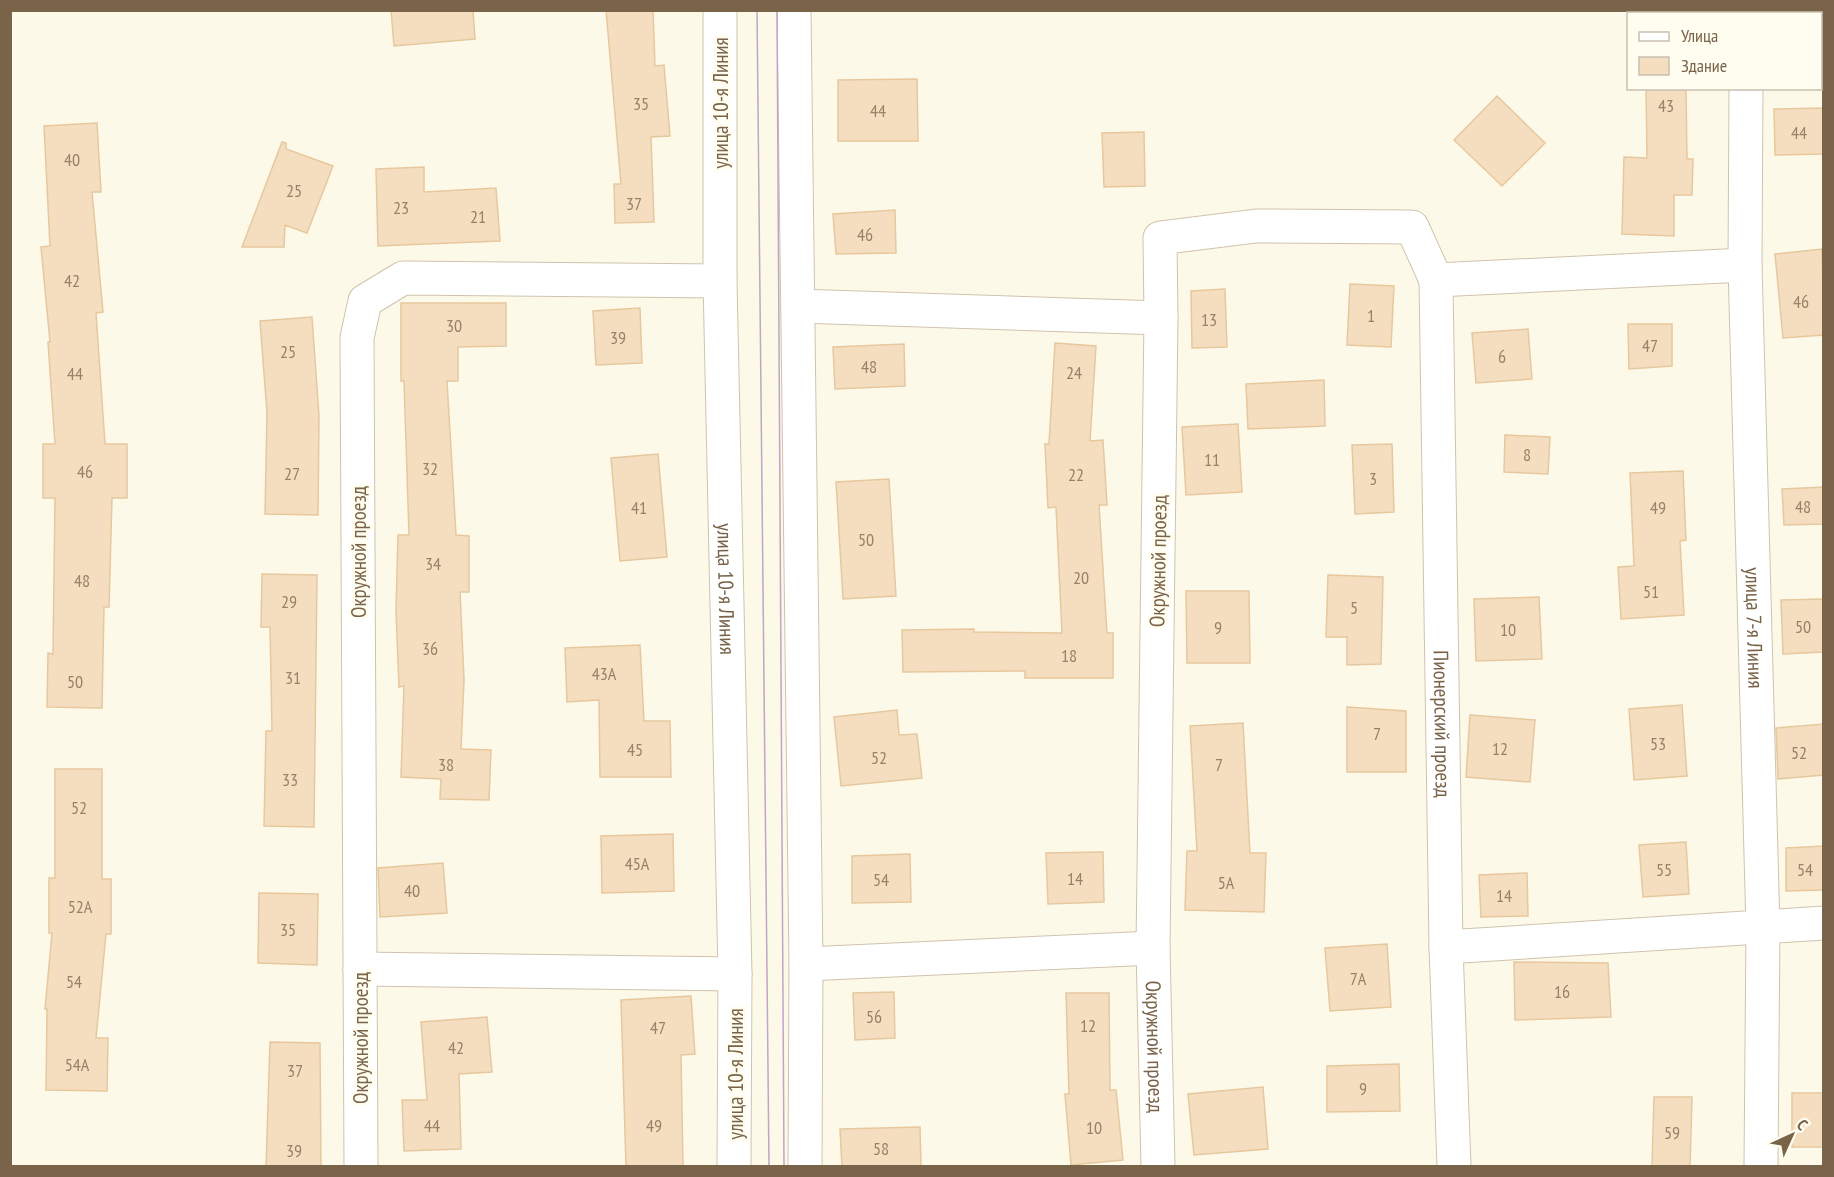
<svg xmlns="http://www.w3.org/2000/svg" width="1834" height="1177" font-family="'PT Sans Narrow',sans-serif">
<rect width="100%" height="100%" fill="#fdf9e8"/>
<!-- building -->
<path fill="#f4debf" stroke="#e7c89e" stroke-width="1.5" d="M 391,10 L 473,10 L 475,39 L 394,46 Z
M 606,10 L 653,10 L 655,66 L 664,65 L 670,136 L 651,137 L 654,222 L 615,223 L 614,184 L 621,184 Z
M 917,79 L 918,141 L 838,141 L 838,80 Z
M 1646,88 L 1686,88 L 1687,159 L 1693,159 L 1692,195 L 1674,195 L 1674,236 L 1622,234 L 1624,157 L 1647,158 Z
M 1497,96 L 1545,143 L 1502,186 L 1454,140 Z
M 1824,108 L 1824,154 L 1775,155 L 1774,109 Z
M 97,123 L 101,192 L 92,192 L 103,312 L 96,313 L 105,444 L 127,444 L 127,498 L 112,498 L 109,607 L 104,607 L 102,708 L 47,707 L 48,653 L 53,654 L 55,498 L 43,498 L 43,444 L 55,444 L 48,342 L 50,342 L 41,247 L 50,246 L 44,126 Z
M 1144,132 L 1145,186 L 1104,187 L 1102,133 Z
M 282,142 L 286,143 L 286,149 L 333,166 L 307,233 L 285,225 L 284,247 L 242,247 Z
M 424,167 L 424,192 L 496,188 L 500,241 L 378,246 L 376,169 Z
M 895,210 L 896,253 L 836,254 L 833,214 Z
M 1822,249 L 1824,335 L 1783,338 L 1775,254 Z
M 1350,284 L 1394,286 L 1391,347 L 1347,345 Z
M 1225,289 L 1227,347 L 1192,348 L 1191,291 Z
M 401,303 L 506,303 L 506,346 L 458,347 L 458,381 L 447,381 L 456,535 L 469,536 L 469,592 L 460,592 L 464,680 L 461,749 L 491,750 L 489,800 L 440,799 L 441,779 L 401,777 L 404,686 L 399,687 L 396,611 L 398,535 L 409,535 L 404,381 L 401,381 Z
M 640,308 L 642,363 L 596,365 L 593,311 Z
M 312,317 L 319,416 L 318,515 L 265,514 L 267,413 L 260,321 Z
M 1628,324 L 1672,324 L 1672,366 L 1629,369 Z
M 1528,329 L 1532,379 L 1476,383 L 1472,333 Z
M 1055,343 L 1096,346 L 1090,441 L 1103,440 L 1107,505 L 1099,505 L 1107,633 L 1113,633 L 1113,678 L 1025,678 L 1025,671 L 903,672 L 902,630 L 974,629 L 974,632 L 1062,633 L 1056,507 L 1048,508 L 1045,444 L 1049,444 Z
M 904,344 L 905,386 L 835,389 L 833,347 Z
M 1324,380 L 1325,426 L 1248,429 L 1246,384 Z
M 1238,424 L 1242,492 L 1186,495 L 1182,427 Z
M 1505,435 L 1550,437 L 1548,474 L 1504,472 Z
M 1392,444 L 1394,512 L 1355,514 L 1352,445 Z
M 658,454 L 667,557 L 620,561 L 611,458 Z
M 1683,471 L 1686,540 L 1680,541 L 1684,615 L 1621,619 L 1618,567 L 1634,566 L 1630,473 Z
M 889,479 L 896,596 L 843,599 L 836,482 Z
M 1824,487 L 1824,524 L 1784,525 L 1782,489 Z
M 262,574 L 317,575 L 314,827 L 264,826 L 266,731 L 272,731 L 270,627 L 261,627 Z
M 1328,575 L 1383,577 L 1381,664 L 1347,665 L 1347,637 L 1326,637 Z
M 1186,591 L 1249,591 L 1250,663 L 1187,663 Z
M 1539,597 L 1542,659 L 1476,661 L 1474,599 Z
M 1824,599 L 1824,652 L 1783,654 L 1781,600 Z
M 640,645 L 644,721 L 670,721 L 671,777 L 600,777 L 599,700 L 567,702 L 565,648 Z
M 1682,705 L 1687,776 L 1634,780 L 1629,709 Z
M 1347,707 L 1406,711 L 1406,772 L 1347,772 Z
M 897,710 L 899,735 L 917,734 L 922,778 L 841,786 L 834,717 Z
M 1470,715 L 1535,720 L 1530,782 L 1466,777 Z
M 1243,723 L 1250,853 L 1266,853 L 1264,912 L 1185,910 L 1187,851 L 1197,851 L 1190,726 Z
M 1824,724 L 1824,775 L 1778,779 L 1776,728 Z
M 55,769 L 102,769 L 102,879 L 111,879 L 111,934 L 106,934 L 96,1038 L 108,1038 L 107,1091 L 46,1090 L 47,1009 L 45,1009 L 52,933 L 49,933 L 49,878 L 55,878 Z
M 673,834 L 674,891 L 602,893 L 601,836 Z
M 1686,842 L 1689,894 L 1643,897 L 1639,845 Z
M 1824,846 L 1824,890 L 1786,891 L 1786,848 Z
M 1103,852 L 1104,902 L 1048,904 L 1046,853 Z
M 910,854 L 911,902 L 852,903 L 852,856 Z
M 443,863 L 447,913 L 380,917 L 378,868 Z
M 1527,873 L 1528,916 L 1481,917 L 1479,875 Z
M 259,893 L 318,894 L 317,965 L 258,963 Z
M 1387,944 L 1391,1007 L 1330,1011 L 1325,948 Z
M 1514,962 L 1608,963 L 1611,1017 L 1515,1020 Z
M 894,992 L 895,1038 L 855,1040 L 853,993 Z
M 1066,993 L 1109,993 L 1110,1090 L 1116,1090 L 1123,1160 L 1071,1165 L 1065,1094 L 1069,1094 Z
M 691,996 L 695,1054 L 681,1055 L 683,1167 L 626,1167 L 621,1000 Z
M 487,1017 L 492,1072 L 459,1074 L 461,1149 L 404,1151 L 402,1100 L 427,1100 L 421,1022 Z
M 270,1042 L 320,1043 L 321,1167 L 266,1167 Z
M 1399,1064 L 1400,1111 L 1327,1112 L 1327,1066 Z
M 1263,1087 L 1268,1149 L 1194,1155 L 1188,1094 Z
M 1792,1093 L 1824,1093 L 1824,1147 L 1792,1147 Z
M 1654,1097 L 1692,1097 L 1690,1167 L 1652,1167 Z
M 920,1127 L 921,1167 L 842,1167 L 840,1129 Z"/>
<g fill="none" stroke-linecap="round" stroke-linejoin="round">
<defs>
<g id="minor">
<path id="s1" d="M 720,10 L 720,281 L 735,974 L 734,1166"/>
<path d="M 794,10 L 806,964 L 805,1166"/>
<path d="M 1747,14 L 1747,10"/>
<path id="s2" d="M 1746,88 L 1745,265 L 1763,928 L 1761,1166"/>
<path id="s3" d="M 1436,280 L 1446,947 L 1454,1166"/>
<path id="s4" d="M 798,306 L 1161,318 L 1153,948 L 1158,1166"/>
<path d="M 1161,318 L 1160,238 L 1256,226 L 1412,227 L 1436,280 L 1745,265"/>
<path d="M 1446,947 L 1824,923"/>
<path d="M 806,964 L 1153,948"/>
<path d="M 360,969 L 735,974"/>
<path d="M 361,1166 L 357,338 L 365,301 L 403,278 L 720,281"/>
</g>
</defs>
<!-- minor casing -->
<use href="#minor" stroke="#d0c3ad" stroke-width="35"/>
<!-- minor -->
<use href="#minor" stroke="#fff" stroke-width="33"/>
<!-- tram -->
<path stroke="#bfa5c9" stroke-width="1.5" d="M 757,10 L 769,1166
M 777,10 L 784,1166"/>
</g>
<g text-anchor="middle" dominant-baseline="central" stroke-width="6" stroke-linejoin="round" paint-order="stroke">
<!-- number labels -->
<g font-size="18" fill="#988267">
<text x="641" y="103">35</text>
<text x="1666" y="105">43</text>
<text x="878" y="110">44</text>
<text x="1799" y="132">44</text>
<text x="72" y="159">40</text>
<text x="294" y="190">25</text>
<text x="634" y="203">37</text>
<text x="401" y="207">23</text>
<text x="478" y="216">21</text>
<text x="865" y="234">46</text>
<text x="72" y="280">42</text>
<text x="1801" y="301">46</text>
<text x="1371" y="315">1</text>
<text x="1209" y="319">13</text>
<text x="454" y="325">30</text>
<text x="618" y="337">39</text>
<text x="1650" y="345">47</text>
<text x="288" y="351">25</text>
<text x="1502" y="356">6</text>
<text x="869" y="366">48</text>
<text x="1074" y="372">24</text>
<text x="75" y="373">44</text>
<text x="1527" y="454">8</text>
<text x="1212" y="459">11</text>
<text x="430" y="468">32</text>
<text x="85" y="471">46</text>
<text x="292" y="473">27</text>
<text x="1076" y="474">22</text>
<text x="1373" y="478">3</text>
<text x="1803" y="506">48</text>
<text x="639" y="507">41</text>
<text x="1658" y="507">49</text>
<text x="866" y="539">50</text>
<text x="433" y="563">34</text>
<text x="1081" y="577">20</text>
<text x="82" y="580">48</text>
<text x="1651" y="591">51</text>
<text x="289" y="601">29</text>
<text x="1354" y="607">5</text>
<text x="1803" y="626">50</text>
<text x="1218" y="627">9</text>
<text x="1508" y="629">10</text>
<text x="430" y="648">36</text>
<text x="1069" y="655">18</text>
<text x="604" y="673">43А</text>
<text x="293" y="677">31</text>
<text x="75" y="681">50</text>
<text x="1377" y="733">7</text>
<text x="1658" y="743">53</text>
<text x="1500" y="748">12</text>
<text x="635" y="749">45</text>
<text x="1799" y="752">52</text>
<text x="879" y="757">52</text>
<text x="446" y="764">38</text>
<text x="1219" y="764">7</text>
<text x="290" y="779">33</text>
<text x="79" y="807">52</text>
<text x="637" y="863">45А</text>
<text x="1664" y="869">55</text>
<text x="1805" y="869">54</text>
<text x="1075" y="878">14</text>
<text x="881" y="879">54</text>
<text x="1226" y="882">5А</text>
<text x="412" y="890">40</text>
<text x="1504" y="895">14</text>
<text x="80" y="906">52А</text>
<text x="288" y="929">35</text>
<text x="1358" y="978">7А</text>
<text x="74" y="981">54</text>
<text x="1562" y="991">16</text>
<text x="874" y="1016">56</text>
<text x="1088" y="1025">12</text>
<text x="658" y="1027">47</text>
<text x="456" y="1047">42</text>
<text x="77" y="1064">54А</text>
<text x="295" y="1070">37</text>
<text x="1363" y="1088">9</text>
<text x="432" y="1125">44</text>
<text x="654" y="1125">49</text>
<text x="1094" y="1127">10</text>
<text x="1672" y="1132">59</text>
<text x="881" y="1148">58</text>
<text x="294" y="1150">39</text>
</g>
<!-- street labels -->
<g font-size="21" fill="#79644a" stroke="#fffcf0">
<text transform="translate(720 103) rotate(-90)">улица 10-я Линия</text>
<text transform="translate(358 552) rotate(-90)">Окружной проезд</text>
<text transform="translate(1158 561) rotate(-89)">Окружной проезд</text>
<text stroke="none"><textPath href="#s1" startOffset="579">улица 10-я Линия</textPath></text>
<text stroke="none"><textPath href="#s2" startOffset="540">улица 7-я Линия</textPath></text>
<text stroke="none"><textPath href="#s3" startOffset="444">Пионерский проезд</textPath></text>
<text transform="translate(360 1038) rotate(-90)">Окружной проезд</text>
<text stroke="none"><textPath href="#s4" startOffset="1092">Окружной проезд</textPath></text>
<text transform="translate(735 1074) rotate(-90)">улица 10-я Линия</text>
</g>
</g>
<!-- border -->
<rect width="1834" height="1177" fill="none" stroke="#79644a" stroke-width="24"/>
<!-- legend -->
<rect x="1627" y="12" width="195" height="78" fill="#fffcf0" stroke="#c9bfae" stroke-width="1.5"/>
<rect x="1639" y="32" width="30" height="9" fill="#ffffff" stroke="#c9bfae" stroke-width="1.5"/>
<text x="1681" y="42" font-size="18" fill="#79644a">Улица</text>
<rect x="1639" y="57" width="30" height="18" fill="#f4debf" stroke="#c9bfae" stroke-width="1.5"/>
<text x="1681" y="72" font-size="18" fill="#79644a">Здание</text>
<!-- north arrow -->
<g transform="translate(1792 1135) rotate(45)" stroke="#fffcf0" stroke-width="4.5" paint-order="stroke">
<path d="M0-4.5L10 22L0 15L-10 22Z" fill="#79644a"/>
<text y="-9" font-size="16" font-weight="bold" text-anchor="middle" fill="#79644a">С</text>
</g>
</svg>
